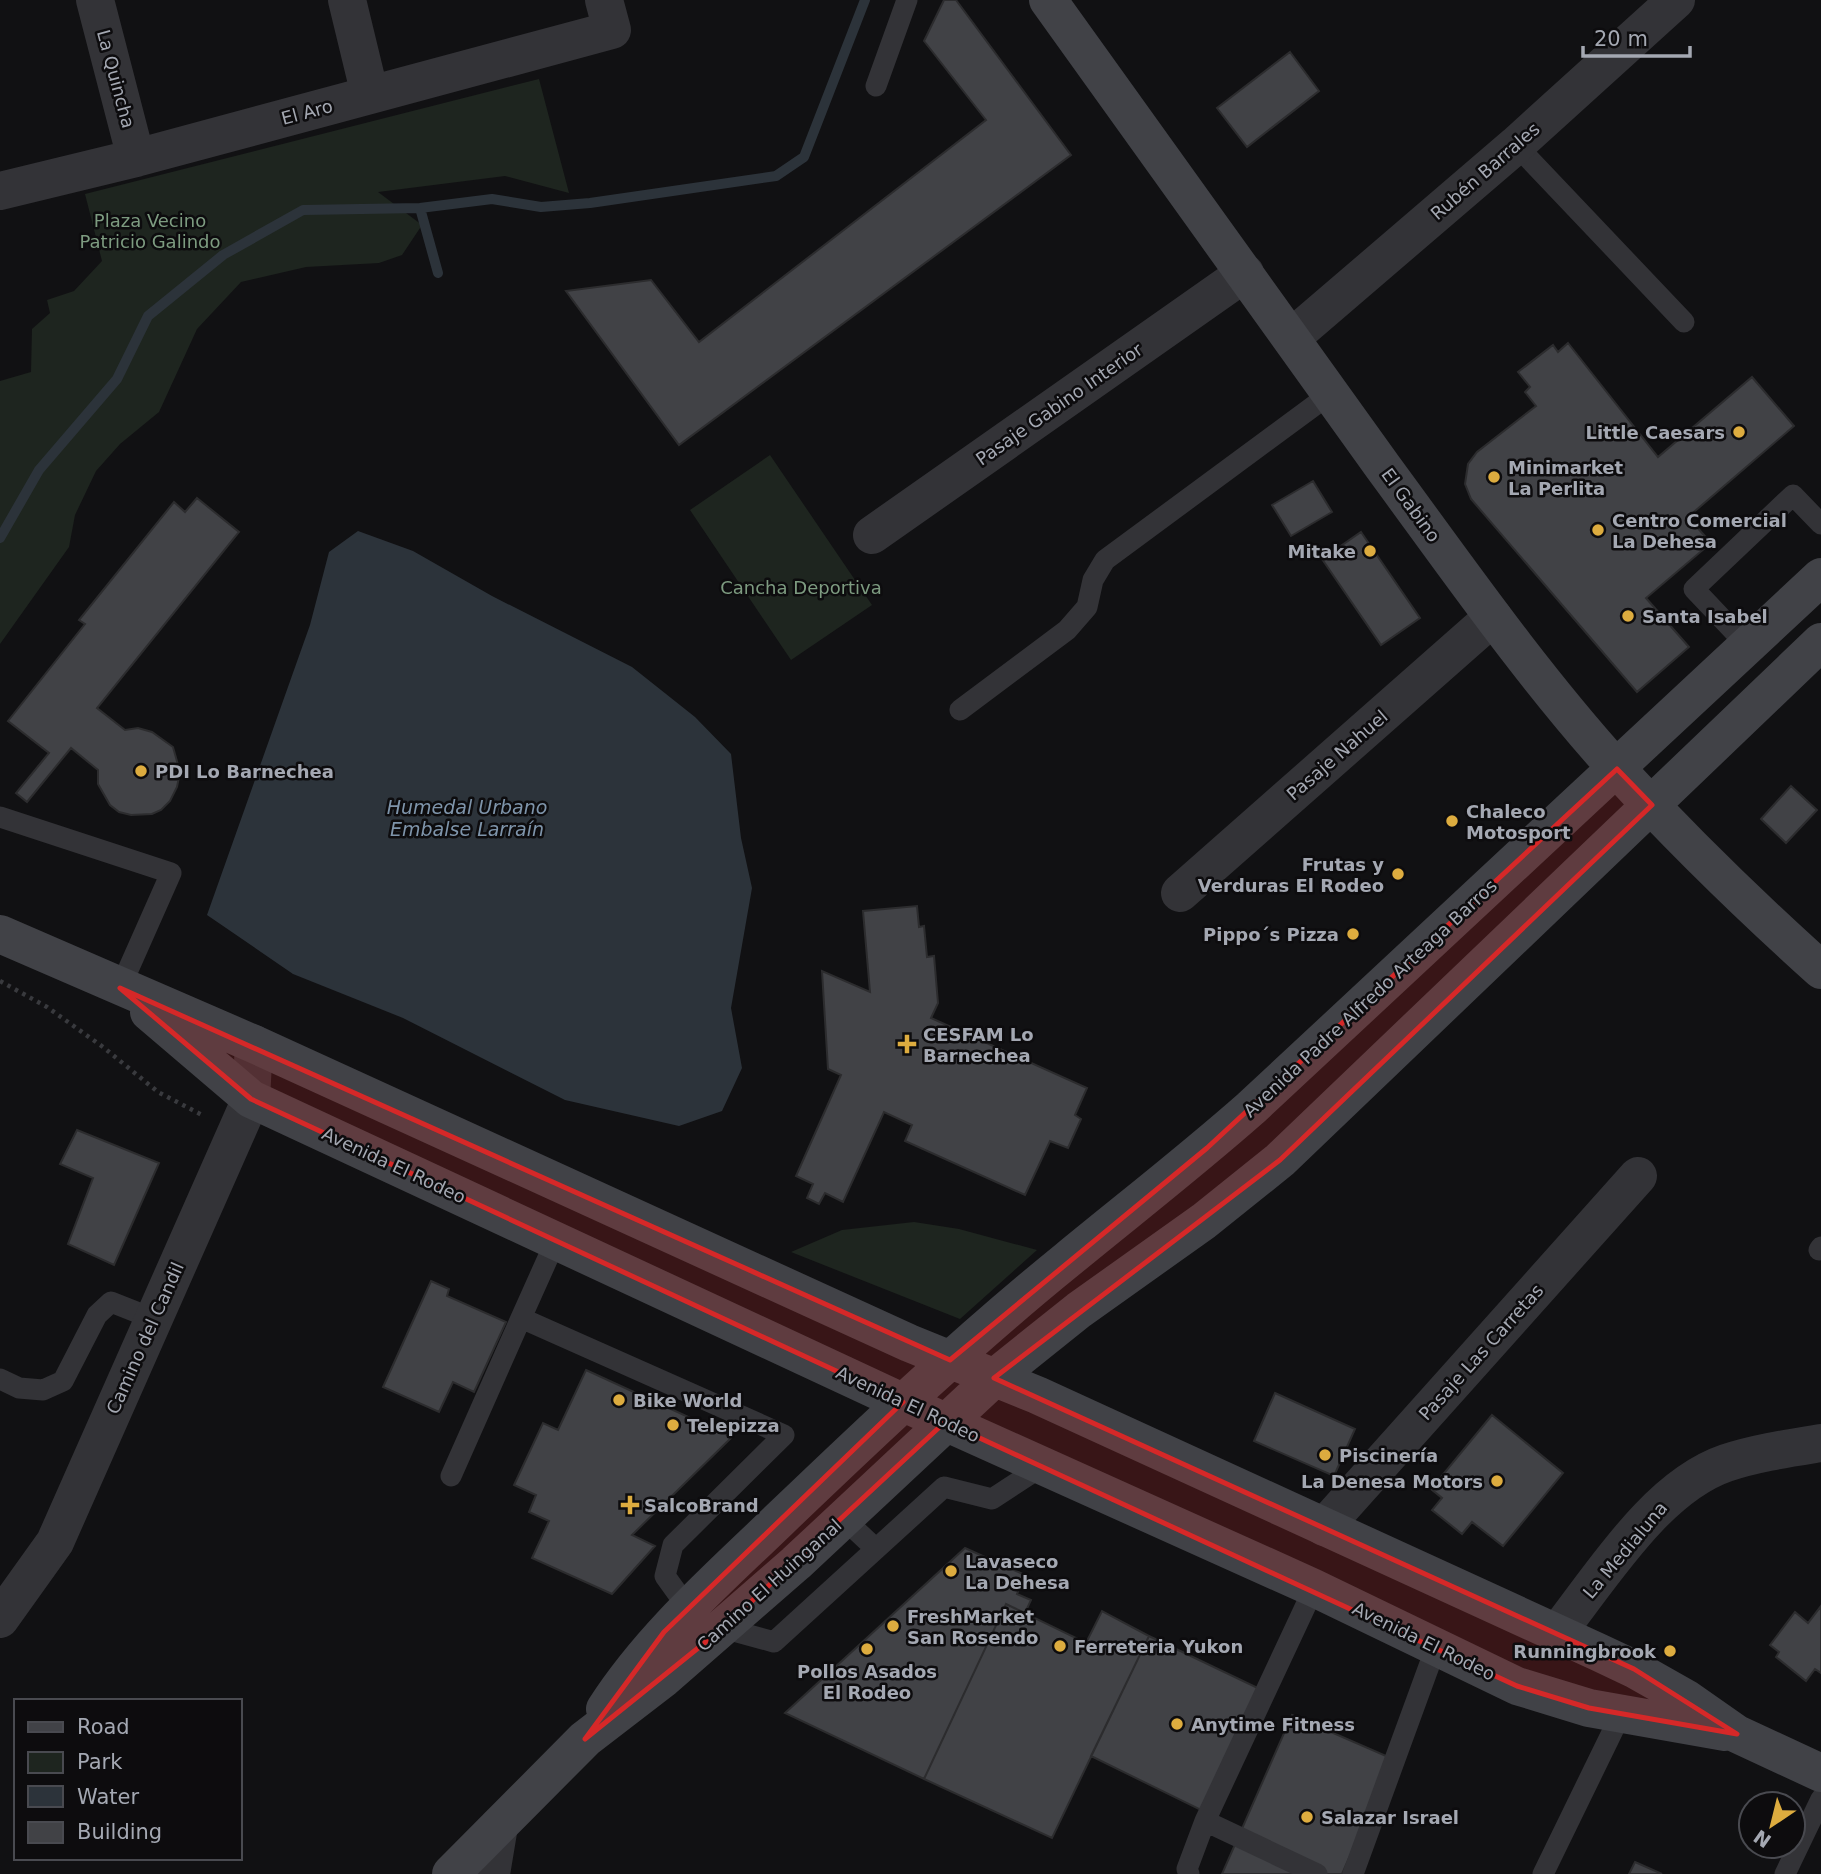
<svg xmlns="http://www.w3.org/2000/svg" width="1821" height="1874" font-family="'DejaVu Sans',sans-serif">
<rect width="100%" height="100%" fill="#111113"/>
<!-- green -->
<path fill="#1e251f" d="M 539,79 L 569,193 L 505,176 L 378,192 L 422,225 L 402,255 L 379,263 L 306,267 L 241,282 L 197,329 L 159,412 L 120,444 L 96,471 L 75,515 L 69,547 L 0,644 L 0,381 L 31,372 L 32,329 L 50,313 L 47,300 L 74,291 L 102,261 L 85,194 Z
M 770,455 L 872,605 L 791,660 L 690,510 Z
M 914,1222 L 959,1229 L 1037,1250 L 960,1319 L 791,1252 L 842,1230 Z"/>
<!-- water -->
<path fill="#2c333a" d="M 358,531 L 413,551 L 492,596 L 632,667 L 695,717 L 731,754 L 741,838 L 752,888 L 731,1008 L 742,1068 L 722,1111 L 679,1126 L 565,1100 L 403,1018 L 293,974 L 207,915 L 310,625 L 329,552 Z"/>
<g fill="none" stroke-linecap="round" stroke-linejoin="round">
<!-- stream -->
<path stroke="#2c333a" stroke-width="10" d="M 420,208 L 438,273
M 0,538 L 39,470 L 117,379 L 148,316 L 223,255 L 303,210 L 420,208 L 492,199 L 541,207 L 590,203 L 776,176 L 804,157 L 865,0"/>
</g>
<!-- building -->
<path fill="#414246" stroke="#2c2c2e" stroke-width="2" d="M 944,0 L 956,0 L 1071,155 L 679,445 L 566,291 L 651,280 L 699,342 L 986,120 L 924,41 Z
M 1290,52 L 1319,91 L 1247,147 L 1217,108 Z
M 1568,343 L 1658,457 L 1752,377 L 1794,426 L 1688,517 L 1711,543 L 1646,598 L 1689,647 L 1637,692 L 1471,499 L 1465,484 L 1468,464 L 1477,452 L 1536,406 L 1525,392 L 1530,387 L 1518,372 L 1553,345 L 1558,352 Z
M 1313,481 L 1332,512 L 1291,536 L 1272,505 Z
M 197,498 L 239,532 L 97,708 L 125,730 L 138,728 L 152,732 L 173,747 L 180,772 L 177,787 L 170,801 L 161,810 L 152,814 L 131,815 L 119,812 L 110,805 L 98,784 L 98,770 L 71,748 L 27,802 L 16,793 L 49,753 L 8,721 L 85,624 L 79,620 L 174,502 L 185,512 Z
M 1361,532 L 1420,618 L 1381,645 L 1322,559 Z
M 1791,786 L 1817,810 L 1786,843 L 1761,819 Z
M 917,906 L 919,927 L 924,926 L 927,957 L 934,956 L 938,1003 L 931,1018 L 1087,1088 L 1075,1115 L 1081,1119 L 1068,1148 L 1050,1141 L 1025,1195 L 905,1141 L 912,1125 L 884,1112 L 843,1202 L 825,1193 L 819,1204 L 807,1198 L 813,1184 L 796,1176 L 841,1075 L 828,1069 L 822,971 L 870,992 L 863,911 Z
M 77,1130 L 159,1163 L 114,1265 L 68,1244 L 93,1178 L 60,1164 Z
M 431,1281 L 449,1289 L 447,1296 L 506,1322 L 474,1392 L 453,1382 L 439,1412 L 383,1387 Z
M 586,1370 L 732,1437 L 632,1535 L 655,1546 L 612,1594 L 532,1558 L 549,1521 L 529,1512 L 536,1495 L 514,1485 L 543,1423 L 558,1430 Z
M 1275,1393 L 1355,1429 L 1334,1476 L 1254,1441 Z
M 1492,1415 L 1563,1473 L 1503,1546 L 1472,1522 L 1462,1534 L 1432,1510 L 1442,1498 L 1431,1489 Z
M 965,1548 L 1025,1575 L 1017,1594 L 1031,1600 L 1025,1613 L 1006,1604 L 924,1779 L 785,1713 Z
M 1006,1604 L 1086,1643 L 1102,1611 L 1149,1636 L 1052,1838 L 924,1779 Z
M 1821,1606 L 1821,1673 L 1815,1669 L 1806,1681 L 1776,1657 L 1779,1652 L 1770,1645 L 1795,1612 L 1808,1623 Z
M 1149,1636 L 1264,1691 L 1205,1812 L 1091,1756 Z
M 1292,1715 L 1393,1759 L 1342,1874 L 1222,1874 Z
M 1635,1862 L 1662,1874 L 1629,1874 Z"/>
<g fill="none" stroke-linecap="round" stroke-linejoin="round">
<!-- path -->
<path stroke="#393a3e" stroke-width="4.5" stroke-dasharray="3.5 5" stroke-linecap="butt" d="M 0,981 L 47,1007 L 103,1047 L 158,1092 L 204,1116"/>
<!-- lane -->
<path stroke="#333337" stroke-width="21" d="M 876,86 L 907,0
M 1516,145 L 1684,322
M 1748,646 L 1694,589 L 1793,495 L 1821,524
M 960,710 L 1067,630 L 1087,607 L 1093,580 L 1105,560 L 1330,394
M 0,817 L 171,873 L 120,988
M 556,1240 L 521,1318 L 784,1435 L 673,1545 L 665,1576 L 688,1608
M 1819,1250 L 1821,1247
M 0,1379 L 19,1388 L 43,1390 L 63,1381 L 97,1315 L 111,1302 L 154,1319
M 451,1476 L 521,1318
M 843,1518 L 876,1549
M 1314,1588 L 1205,1821 L 1317,1874
M 723,1628 L 774,1642 L 944,1487 L 992,1499 L 1044,1465
M 1189,1874 L 1187,1869 L 1205,1821
M 1353,1874 L 1436,1647
M 1543,1874 L 1621,1714
M 1785,1874 L 1821,1799"/>
<!-- street -->
<path stroke="#333337" stroke-width="38" d="M 95,0 L 136,158
M 347,0 L 370,95
M 0,191 L 136,158 L 612,30 L 604,0
M 1291,338 L 1516,145 L 1676,0
M 872,535 L 1245,273
M 1180,893 L 1493,617
M 1324,1527 L 1638,1176
M 0,1619 L 55,1542 L 251,1099 L 254,1044
M 1557,1633 C 1602,1576 1656,1487 1726,1463 C 1756,1453 1790,1448 1821,1443
M 491,1874 L 499,1826"/>
<!-- secondary -->
<path stroke="#414247" stroke-width="38" d="M 1048,0 C 1160,155 1271,312 1383,467 C 1458,569 1531,674 1616,768 C 1681,839 1750,906 1821,970
M 0,934 L 254,1044 L 909,1343 L 1037,1395 L 1598,1652 L 1634,1669 L 1687,1699 L 1737,1734 L 1821,1773
M 149,1012 L 251,1099 L 945,1422 L 1314,1588 L 1517,1686 L 1589,1708 L 1725,1732
M 605,1709 C 652,1636 718,1579 780,1519 C 873,1430 967,1341 1067,1260 C 1129,1209 1191,1161 1251,1108 L 1821,577
M 451,1874 L 585,1739 L 663,1679 L 796,1563 L 994,1378 L 1079,1310 L 1204,1221 L 1280,1160 L 1821,642"/>
</g>
<!-- marked area -->
<path fill="#d62828" fill-opacity="0.2" stroke="#d62828" stroke-width="5" stroke-linejoin="round" d="M 1617,769 L 1652,805 L 1280,1160 L 994,1378 L 1634,1669 L 1737,1734 L 1589,1708 L 1517,1686 L 945,1422 L 723,1628 L 585,1739 L 664,1632 L 903,1402 L 251,1099 L 120,988 L 950,1360 L 1207,1148 Z"/>
<!-- markers -->
<g fill="#ddac3f" stroke="#0d0c0e" stroke-width="2.5">
<circle cx="1739" cy="432" r="7"/>
<circle cx="1494" cy="477" r="7"/>
<circle cx="1598" cy="530" r="7"/>
<circle cx="1370" cy="551" r="7"/>
<circle cx="1628" cy="616" r="7"/>
<circle cx="141" cy="771" r="7"/>
<circle cx="1452" cy="821" r="7"/>
<circle cx="1398" cy="874" r="7"/>
<circle cx="1353" cy="934" r="7"/>
<path d="M903.5 1033.5h7v7h7v7h-7v7h-7v-7h-7v-7h7z"/>
<circle cx="619" cy="1400" r="7"/>
<circle cx="673" cy="1425" r="7"/>
<circle cx="1325" cy="1455" r="7"/>
<circle cx="1497" cy="1481" r="7"/>
<path d="M626.5 1494.5h7v7h7v7h-7v7h-7v-7h-7v-7h7z"/>
<circle cx="951" cy="1571" r="7"/>
<circle cx="893" cy="1626" r="7"/>
<circle cx="1060" cy="1646" r="7"/>
<circle cx="867" cy="1649" r="7"/>
<circle cx="1670" cy="1651" r="7"/>
<circle cx="1177" cy="1724" r="7"/>
<circle cx="1307" cy="1817" r="7"/>
</g>
<g text-anchor="middle" dominant-baseline="central" stroke-width="5" stroke-linejoin="round" paint-order="stroke">
<!-- street labels -->
<g font-size="18" fill="#a4a8b2" stroke="#0d0c0e">
<text transform="translate(116 79) rotate(75)">La Quincha</text>
<text transform="translate(307 112) rotate(-15)">El Aro</text>
<text transform="translate(1485 171) rotate(-41)">Rubén Barrales</text>
<text transform="translate(1059 404) rotate(-35)">Pasaje Gabino Interior</text>
<text transform="translate(1411 505) rotate(54)">El Gabino</text>
<text transform="translate(1337 755) rotate(-41)">Pasaje Nahuel</text>
<text transform="translate(1370 998) rotate(-43)">Avenida Padre Alfredo Arteaga Barros</text>
<text transform="translate(394 1165) rotate(25)">Avenida El Rodeo</text>
<text transform="translate(145 1338) rotate(-66)">Camino del Candil</text>
<text transform="translate(1481 1352) rotate(-48)">Pasaje Las Carretas</text>
<text transform="translate(908 1404) rotate(25)">Avenida El Rodeo</text>
<text transform="translate(1625 1550) rotate(-50)">La Medialuna</text>
<text transform="translate(769 1585) rotate(-42)">Camino El Huinganal</text>
<text transform="translate(1424 1641) rotate(26)">Avenida El Rodeo</text>
</g>
<!-- park labels -->
<g font-size="18" fill="#7d9b80" stroke="#0d0c0e">
<text x="150" y="220">Plaza Vecino<tspan x="150" dy="21">Patricio Galindo</tspan></text>
<text x="801" y="587">Cancha Deportiva</text>
</g>
<!-- poi labels -->
<g font-size="18" font-weight="bold" fill="#a4a8b2" stroke="#0d0c0e" text-anchor="start">
<text x="1725" y="432" text-anchor="end">Little Caesars</text>
<text x="1508" y="467">Minimarket<tspan x="1508" dy="21">La Perlita</tspan></text>
<text x="1612" y="520">Centro Comercial<tspan x="1612" dy="21">La Dehesa</tspan></text>
<text x="1356" y="551" text-anchor="end">Mitake</text>
<text x="1642" y="616">Santa Isabel</text>
<text x="155" y="771">PDI Lo Barnechea</text>
<text x="1466" y="811">Chaleco<tspan x="1466" dy="21">Motosport</tspan></text>
<text x="1384" y="864" text-anchor="end">Frutas y<tspan x="1384" dy="21">Verduras El Rodeo</tspan></text>
<text x="1339" y="934" text-anchor="end">Pippo´s Pizza</text>
<text x="923" y="1034">CESFAM Lo<tspan x="923" dy="21">Barnechea</tspan></text>
<text x="633" y="1400">Bike World</text>
<text x="687" y="1425">Telepizza</text>
<text x="1339" y="1455">Piscinería</text>
<text x="1483" y="1481" text-anchor="end">La Denesa Motors</text>
<text x="644" y="1505">SalcoBrand</text>
<text x="965" y="1561">Lavaseco<tspan x="965" dy="21">La Dehesa</tspan></text>
<text x="907" y="1616">FreshMarket<tspan x="907" dy="21">San Rosendo</tspan></text>
<text x="1074" y="1646">Ferreteria Yukon</text>
<text x="1656" y="1651" text-anchor="end">Runningbrook</text>
<text x="867" y="1671" text-anchor="middle">Pollos Asados<tspan x="867" dy="21">El Rodeo</tspan></text>
<text x="1191" y="1724">Anytime Fitness</text>
<text x="1321" y="1817">Salazar Israel</text>
</g>
<!-- water labels -->
<g font-size="19" font-style="italic" fill="#7e94aa" stroke="#0d0c0e">
<text x="467" y="807">Humedal Urbano<tspan x="467" dy="22">Embalse Larraín</tspan></text>
</g>
</g>
<!-- legend -->
<rect x="14" y="1699" width="228" height="161" fill="#0d0c0e" stroke="#494a50" stroke-width="2"/>
<rect x="28" y="1722" width="35" height="10" fill="#414247" stroke="#494a50" stroke-width="2"/>
<text x="77" y="1734" font-size="21" fill="#a4a8b2">Road</text>
<rect x="28" y="1752" width="35" height="21" fill="#1e251f" stroke="#494a50" stroke-width="2"/>
<text x="77" y="1769" font-size="21" fill="#a4a8b2">Park</text>
<rect x="28" y="1786" width="35" height="21" fill="#2c333a" stroke="#494a50" stroke-width="2"/>
<text x="77" y="1804" font-size="21" fill="#a4a8b2">Water</text>
<rect x="28" y="1822" width="35" height="21" fill="#414246" stroke="#494a50" stroke-width="2"/>
<text x="77" y="1839" font-size="21" fill="#a4a8b2">Building</text>
<!-- north arrow -->
<g transform="translate(1772 1825) rotate(215)"><circle r="33" fill="#0d0c0e" stroke="#494a50" stroke-width="2"/>
<path d="M0-5L12 26L0 18L-12 26Z" fill="#ddac3f"/>
<text y="-10" font-size="19" font-weight="bold" text-anchor="middle" fill="#a4a8b2">N</text>
</g>
<!-- scale -->
<path d="M1583 46v10h107v-10" fill="none" stroke="#a4a8b2" stroke-width="3.5"/>
<text x="1594" y="46" font-size="21" fill="#a4a8b2" stroke="#0d0c0e" stroke-width="5" paint-order="stroke">20 m</text>
</svg>
